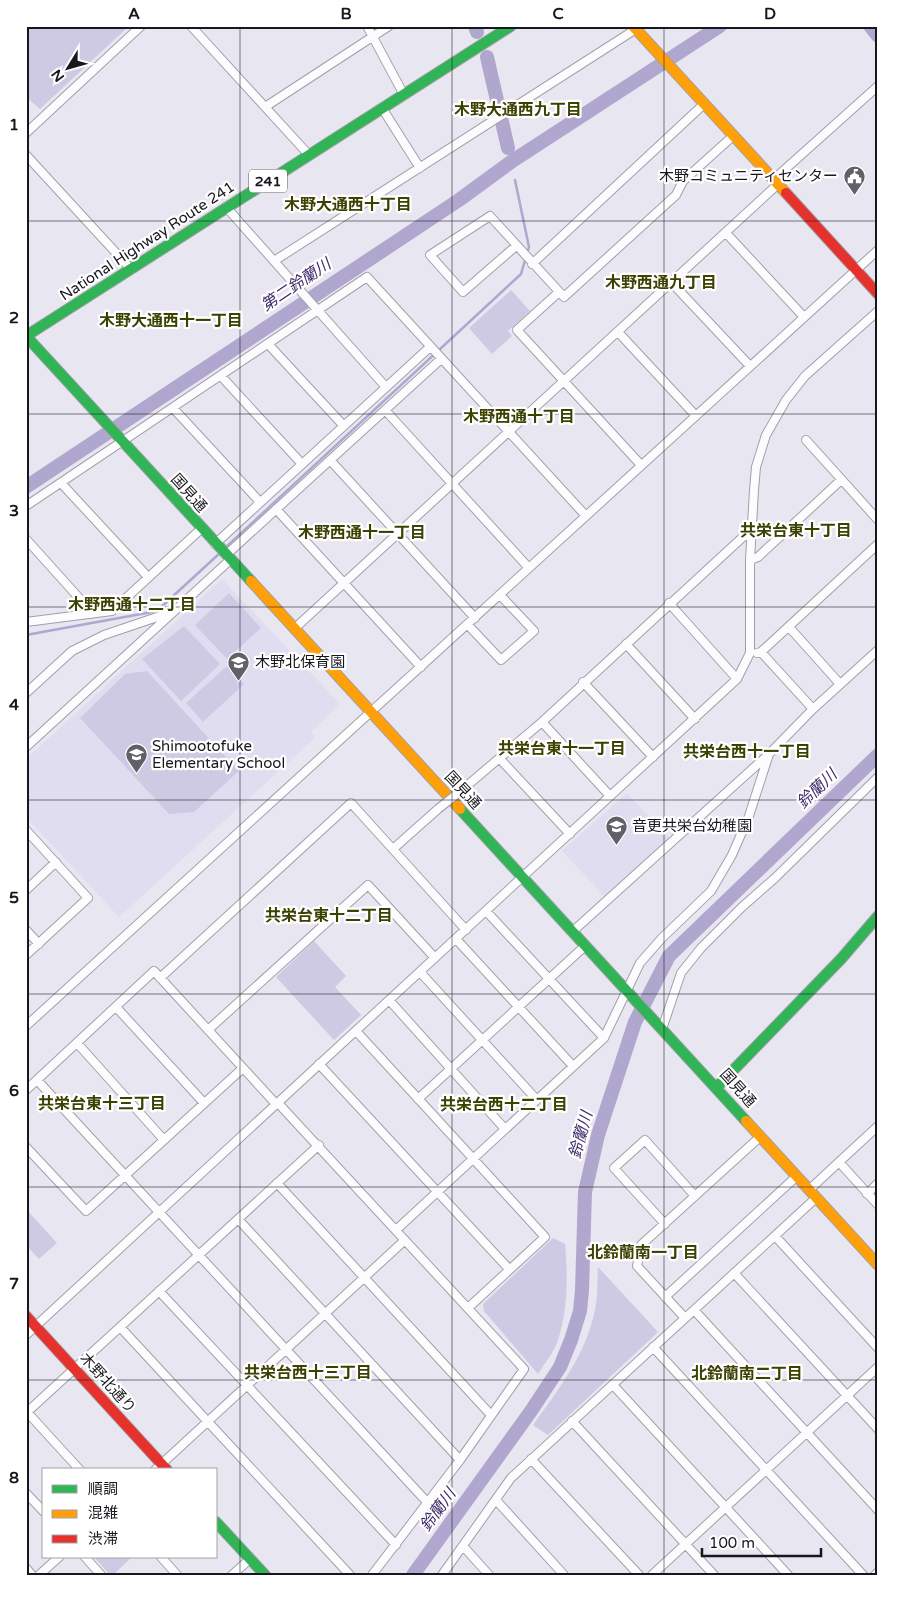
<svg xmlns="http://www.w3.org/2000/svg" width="904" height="1601" font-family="'Varela Round','Noto Sans JP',sans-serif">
<rect width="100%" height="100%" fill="#e8e6f1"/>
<!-- built -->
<path fill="#e0ddf0" d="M 222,579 L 340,704 L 311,732 L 315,738 L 119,917 L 26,817 L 26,759 Z
M 627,793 L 670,839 L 605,897 L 562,851 Z"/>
<!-- green -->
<path fill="#cfcae4" d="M 26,26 L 129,26 L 40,109 L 26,97 Z
M 511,290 L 530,311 L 508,331 L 512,336 L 492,354 L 469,328 Z
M 229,593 L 261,628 L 227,659 L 195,625 Z
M 184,626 L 220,664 L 181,701 L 142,659 Z
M 227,666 L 244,684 L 203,722 L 186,703 Z
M 147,671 L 239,771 L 194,812 L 169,814 L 80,718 L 125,674 Z
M 314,941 L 346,976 L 335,987 L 361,1015 L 334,1040 L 276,977 Z
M 26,1209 L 57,1243 L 39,1259 L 26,1245 Z
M 553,1238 L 565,1244 C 568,1277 568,1308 558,1340 C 554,1352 545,1363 538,1374 L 484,1311 L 483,1304 Z
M 598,1267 L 658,1332 L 548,1435 L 533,1425 C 559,1389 586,1354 595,1310 C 598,1296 597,1281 598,1267 Z
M 94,1557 L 132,1557 L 113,1575 L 110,1575 Z"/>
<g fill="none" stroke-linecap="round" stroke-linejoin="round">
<!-- stream -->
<path stroke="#b0a7ce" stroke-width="2.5" d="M 506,166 L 508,168
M 224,549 L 521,274 L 529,247 L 515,180
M 26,635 L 152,612 L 159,609 L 220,553"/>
<!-- river -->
<path stroke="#b0a7ce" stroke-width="14" d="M 475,26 L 477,32
M 870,26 L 878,36
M 487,57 L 508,148
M 26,487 L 459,200 L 511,162 L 720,26
M 413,1575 L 531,1411 L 560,1367 L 571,1340 L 580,1311 L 582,1290 L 585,1192 L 598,1135 L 635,1022 L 669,956 L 878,755"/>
<defs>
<path id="street" d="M 191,26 L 309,155
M 367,26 L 404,95
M 265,107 L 389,26
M 382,108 L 420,168
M 26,133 L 141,26
M 26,155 L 130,268
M 773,180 L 878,86
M 226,207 L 385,386
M 726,233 L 804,317
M 516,246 L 463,292 L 430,255 L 490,216 L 564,297 L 676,195 L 683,181 L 733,136
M 274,261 L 636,29
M 532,264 L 704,104
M 671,282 L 750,366
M 559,292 L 517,330 L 641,465
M 618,332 L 696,416
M 268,344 L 343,425
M 221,376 L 302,464
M 173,408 L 260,502
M 385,410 L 529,568
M 806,440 L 878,520
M 330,460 L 475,618
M 61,483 L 148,577
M 26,506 L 367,277 L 586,516
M 276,509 L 421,667
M 26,539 L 89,609 L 91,614
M 215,544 L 430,347
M 226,555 L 441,359
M 750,560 L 758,557 L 841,480
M 669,603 L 737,679
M 26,622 L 112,611 L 201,529
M 468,625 L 501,660 L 534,631 L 500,595
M 789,627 L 840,684
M 294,629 L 777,185
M 626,644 L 695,719
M 757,653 L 761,652 L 878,544
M 583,682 L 653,757
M 26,693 L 72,651 L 104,635 L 169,613
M 813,709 L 878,650
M 542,722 L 610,796
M 26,747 L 230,560
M 500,759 L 570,834
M 463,789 L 542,722 L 744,536 L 751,535
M 26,830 L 88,898 L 26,955
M 393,849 L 438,809
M 26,890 L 56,862
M 486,911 L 604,1038
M 26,930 L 39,944
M 572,932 L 769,754 L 813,709 L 761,652
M 456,939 L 573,1066
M 420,972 L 537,1100
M 160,978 L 351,803 L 466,930
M 389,1000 L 505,1129
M 116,1007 L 204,1103
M 26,1026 L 878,250
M 662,1029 L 681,973 L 701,948 L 742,907 L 775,878 L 878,777
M 208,1030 L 368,885 L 435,958
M 356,1031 L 545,1237 L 468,1308
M 77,1043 L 164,1140
M 319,1064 L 509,1269
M 37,1080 L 427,1502
M 26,1090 L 154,971 L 276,1104
M 418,1099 L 585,946
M 278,1103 L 524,1369 L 460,1460 L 372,1575
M 26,1147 L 86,1211 L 243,1068
M 839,1162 L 878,1126
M 277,1183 L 491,1415
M 809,1190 L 839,1162 L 878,1205
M 867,1194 L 878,1183
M 238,1219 L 460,1460
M 665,1224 L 614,1168 L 645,1140 L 695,1196
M 396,1230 L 604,1038 L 640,963 L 662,938 L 711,891 L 732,855 L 749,816 L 769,754
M 775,1236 L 878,1348
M 734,1273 L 878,1429
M 159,1291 L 396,1545
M 665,1297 L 797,1176
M 694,1310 L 878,1510
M 685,1318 L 637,1266 L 641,1245 L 761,1136
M 120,1327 L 350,1575
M 26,1335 L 737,679 L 750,653 L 750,560 L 754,490 L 756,467 L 766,435 L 786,400 L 805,376 L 878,311
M 653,1347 L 863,1575
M 613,1385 L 788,1575
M 27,1412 L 80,1470
M 26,1413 L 319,1145
M 572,1421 L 714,1575
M 531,1459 L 639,1575
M 155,1470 L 405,1240
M 26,1493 L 44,1512
M 496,1500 L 564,1575
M 463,1546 L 489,1575
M 85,1557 L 101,1575
M 161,1557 L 177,1575
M 26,1568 L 32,1575
M 39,1575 L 59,1557
M 232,1575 L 250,1559
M 442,1575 L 511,1478 L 816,1198
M 652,1575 L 878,1367
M 875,1575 L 878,1572"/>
<path id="fast" d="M 26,336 L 251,581
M 26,336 L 511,26
M 460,809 L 746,1121
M 717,1087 L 841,959 L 878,916
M 216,1522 L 265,1575"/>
<path id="slow" d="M 633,26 L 786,193
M 251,581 L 460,809
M 746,1121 L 878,1265"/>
<path id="jam" d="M 786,193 L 878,294
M 26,1316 L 167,1470"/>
</defs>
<!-- street casing -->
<use href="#street" stroke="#a1a0a8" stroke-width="10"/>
<!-- fast casing -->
<use href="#fast" stroke="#a1a0a8" stroke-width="12"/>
<!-- slow casing -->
<use href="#slow" stroke="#a1a0a8" stroke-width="12"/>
<!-- jam casing -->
<use href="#jam" stroke="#a1a0a8" stroke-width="12"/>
<!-- street -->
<use href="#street" stroke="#fcfbfd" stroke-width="8"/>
<!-- fast -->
<use href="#fast" stroke="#30b455" stroke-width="10"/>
<!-- slow -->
<use href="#slow" stroke="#ff9f0a" stroke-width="10"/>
<!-- jam -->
<use href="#jam" stroke="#e5322d" stroke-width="10"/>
<defs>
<path id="street-bridge" d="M 438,809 L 463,789"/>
</defs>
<!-- street-bridge casing -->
<use href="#street-bridge" stroke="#a1a0a8" stroke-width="10" stroke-linecap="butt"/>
<!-- street-bridge -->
<use href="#street-bridge" stroke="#fcfbfd" stroke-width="8"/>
</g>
<!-- grid -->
<path fill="none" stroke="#18171d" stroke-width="1" stroke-opacity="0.55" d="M 240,26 L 240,1575M 452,26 L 452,1575M 664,26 L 664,1575M 26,221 L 878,221M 26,414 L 878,414M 26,607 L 878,607M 26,800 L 878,800M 26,994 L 878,994M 26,1187 L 878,1187M 26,1380 L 878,1380"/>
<!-- icons -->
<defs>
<symbol id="civic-pin" viewBox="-11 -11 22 30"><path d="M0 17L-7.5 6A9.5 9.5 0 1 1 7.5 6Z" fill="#615f67" stroke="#fff"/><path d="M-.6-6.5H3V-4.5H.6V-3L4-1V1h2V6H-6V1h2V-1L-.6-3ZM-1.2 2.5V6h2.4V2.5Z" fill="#fff"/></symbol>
<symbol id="school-pin" viewBox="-11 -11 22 30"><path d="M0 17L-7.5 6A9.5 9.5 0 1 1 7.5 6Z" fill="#615f67" stroke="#fff"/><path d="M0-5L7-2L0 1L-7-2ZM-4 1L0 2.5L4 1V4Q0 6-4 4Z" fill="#fff"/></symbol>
</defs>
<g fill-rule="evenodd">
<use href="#civic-pin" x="842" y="164" width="25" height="34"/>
<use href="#school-pin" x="226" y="650" width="25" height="34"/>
<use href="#school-pin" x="124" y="742" width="25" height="34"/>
<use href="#school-pin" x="604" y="814" width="25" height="34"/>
</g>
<g text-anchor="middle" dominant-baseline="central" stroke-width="4.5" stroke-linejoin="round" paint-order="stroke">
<!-- shield labels -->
<rect fill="#fff" stroke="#5d5d61" stroke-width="1" x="249" y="169.5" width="38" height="23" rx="4"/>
<g font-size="14" font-weight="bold" fill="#18171d">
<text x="268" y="181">241</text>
</g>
<!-- poi labels -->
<g font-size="15" fill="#18171d" stroke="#fff" text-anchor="start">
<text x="838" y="176" text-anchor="end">木野コミュニティセンター</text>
<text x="255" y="662">木野北保育園</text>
<text x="152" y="746">Shimootofuke<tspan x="152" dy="17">Elementary School</tspan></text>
<text x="632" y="826">音更共栄台幼稚園</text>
</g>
<!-- street labels -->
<g font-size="15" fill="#18171d" stroke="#fff">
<text transform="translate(147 241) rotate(-33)">National Highway Route 241</text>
<text transform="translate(189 493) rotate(48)">国見通</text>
<text transform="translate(463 790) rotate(47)">国見通</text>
<text transform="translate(738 1088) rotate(48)">国見通</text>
<text transform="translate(108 1383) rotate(48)">木野北通り</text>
</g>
<!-- neighbourhood labels -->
<g font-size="16" font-weight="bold" fill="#3c4102" stroke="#fff">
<text x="518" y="110">木野大通西九丁目</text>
<text x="348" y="205">木野大通西十丁目</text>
<text x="661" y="283">木野西通九丁目</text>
<text x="171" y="321">木野大通西十一丁目</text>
<text x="519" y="417">木野西通十丁目</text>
<text x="796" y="531">共栄台東十丁目</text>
<text x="362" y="533">木野西通十一丁目</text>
<text x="132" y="605">木野西通十二丁目</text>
<text x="562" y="749">共栄台東十一丁目</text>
<text x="747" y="752">共栄台西十一丁目</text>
<text x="329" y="916">共栄台東十二丁目</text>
<text x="102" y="1104">共栄台東十三丁目</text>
<text x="504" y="1105">共栄台西十二丁目</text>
<text x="643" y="1253">北鈴蘭南一丁目</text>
<text x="308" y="1373">共栄台西十三丁目</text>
<text x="747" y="1374">北鈴蘭南二丁目</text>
</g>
<!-- water labels -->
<g font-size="16" font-style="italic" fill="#3f2b6b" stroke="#fff">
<text transform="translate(296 285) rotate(-34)">第二鈴蘭川</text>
<text transform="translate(817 789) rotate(-44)">鈴蘭川</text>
<text transform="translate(581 1135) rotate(-75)">鈴蘭川</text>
<text transform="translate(438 1510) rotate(-54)">鈴蘭川</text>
</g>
</g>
<!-- border -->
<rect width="904" height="1601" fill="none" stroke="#ffffff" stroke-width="55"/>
<!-- legend -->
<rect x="42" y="1468" width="175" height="90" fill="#ffffff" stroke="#a3a2a5"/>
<rect x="52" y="1485" width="25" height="8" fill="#30b455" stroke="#a3a2a5"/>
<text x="88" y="1494" font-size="15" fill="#18171d">順調</text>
<rect x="52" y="1510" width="25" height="8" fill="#ff9f0a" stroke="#a3a2a5"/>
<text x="88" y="1518" font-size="15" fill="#18171d">混雑</text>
<rect x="52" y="1535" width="25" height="8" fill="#e5322d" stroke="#a3a2a5"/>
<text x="88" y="1544" font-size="15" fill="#18171d">渋滞</text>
<!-- north arrow -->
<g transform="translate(68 68) rotate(233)" stroke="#ffffff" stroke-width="4" paint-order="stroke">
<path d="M0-4L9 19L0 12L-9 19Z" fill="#18171d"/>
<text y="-8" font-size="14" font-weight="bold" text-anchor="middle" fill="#18171d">N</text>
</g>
<!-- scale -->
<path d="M702 1548v8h119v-8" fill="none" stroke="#18171d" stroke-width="2.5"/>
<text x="709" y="1548" font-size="15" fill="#18171d" stroke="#ffffff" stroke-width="4" paint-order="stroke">100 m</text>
<rect x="28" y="28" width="848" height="1546" fill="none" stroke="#18171d" stroke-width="2"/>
<g font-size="16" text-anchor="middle" font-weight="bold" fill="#18171d">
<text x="134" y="19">A</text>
<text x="346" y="19">B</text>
<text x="558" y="19">C</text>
<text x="770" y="19">D</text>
<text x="14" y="130">1</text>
<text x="14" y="323">2</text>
<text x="14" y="516">3</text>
<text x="14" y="710">4</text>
<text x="14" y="903">5</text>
<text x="14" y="1096">6</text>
<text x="14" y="1289">7</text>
<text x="14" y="1483">8</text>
</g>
</svg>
